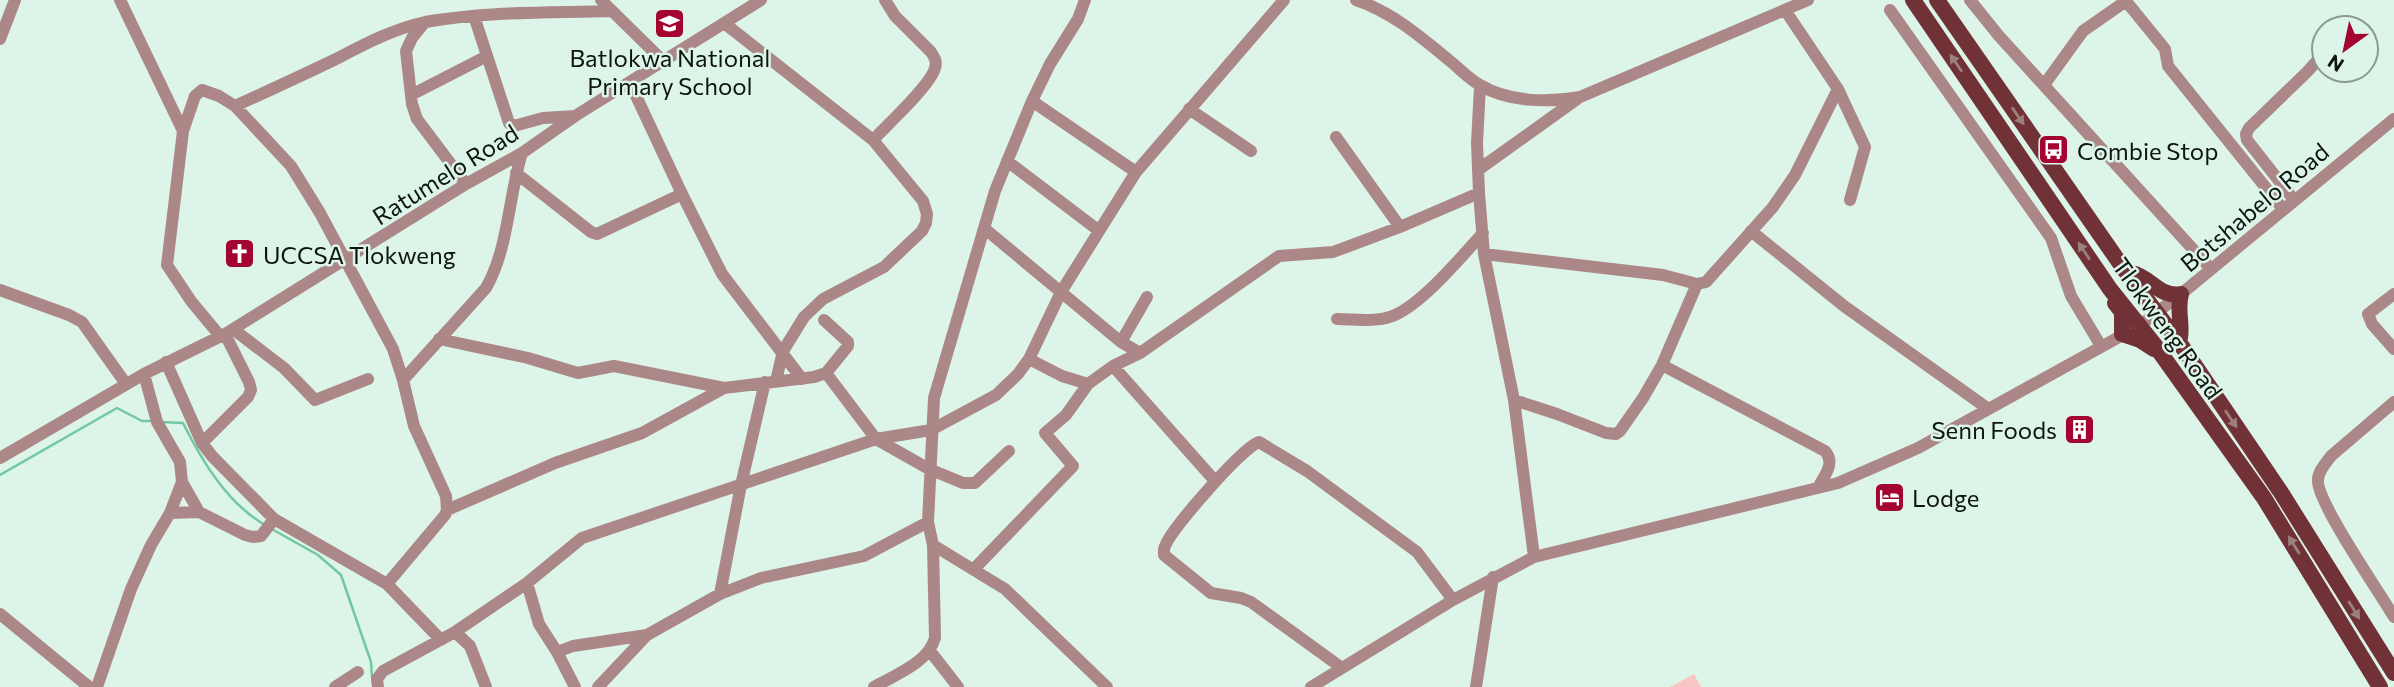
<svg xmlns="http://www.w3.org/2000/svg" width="2394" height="687" font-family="Commissioner,sans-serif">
<rect width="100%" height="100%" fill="#ddf4e8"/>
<!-- green -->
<path fill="#f9c6c7" d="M 1694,674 L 1701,687 L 1670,687 Z"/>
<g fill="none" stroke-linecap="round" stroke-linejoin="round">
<!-- stream -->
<path stroke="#72c8a0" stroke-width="2.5" d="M 161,422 L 183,423 C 202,461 227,503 265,525
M 0,475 L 117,408 L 142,421 L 151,421
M 270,528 L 318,555 L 341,575 L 371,662 L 372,677"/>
<!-- minor -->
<path stroke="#ac8788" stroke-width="12" d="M 120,0 L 183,131 L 167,265 L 191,301 L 220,336
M 601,0 L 664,62
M 1356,0 C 1392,12 1421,37 1450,61 C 1460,69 1469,79 1480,85 C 1508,102 1548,103 1580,97 L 1808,0
M 1970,0 L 1999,36 L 2211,269
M 2125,0 L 2165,49 L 2168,66 L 2283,209
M 1890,10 L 2051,238 L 2071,296 L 2101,346
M 474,16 L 509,123 L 514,126 L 543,118 L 575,116
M 425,22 L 412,38 L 406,51 L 412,104 L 417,119 L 466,184
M 724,23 L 873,140 L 923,201 L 927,214 L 926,223 L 922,231 L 884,267 L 823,299 L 804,317 L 783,351 L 776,381
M 0,39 L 15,0
M 630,83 L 682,194 L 722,274 L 802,379
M 2044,85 L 2083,31 L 2126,1
M 1480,86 L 1477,143 L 1479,193 L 1484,254 L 1514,400 L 1534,557
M 1838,89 L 1865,147 L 1850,200
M 411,95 L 487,56
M 1032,101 L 1136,172
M 235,106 L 291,166 L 320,213 L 393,349 L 403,380 L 414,426 L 446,496 L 447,510 L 445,515 L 387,584
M 1189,109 L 1251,151
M 183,131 L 195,96 L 202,90 L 219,96 L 235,106 C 268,91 303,75 336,59 C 365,44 393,29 425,22 C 486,11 550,13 612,11
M 1336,137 L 1400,227
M 873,140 C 887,125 931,85 935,68 C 937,62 935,58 931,52 L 895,16 L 885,0
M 1007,161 L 1098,230
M 1478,170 L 1577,99
M 516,173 L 591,232 L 597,234 L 682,194
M 2294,200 L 2247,140 L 2246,134 L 2249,128 L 2307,72 L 2324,53
M 984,228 L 1121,342 L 1140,353
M 1751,231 L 1844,306 L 1987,408
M 1484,254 L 1663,275 L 1697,284 L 1706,282 L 1773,207 L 1795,175 L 1838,89 L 1785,10
M 0,290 L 69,315 L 82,322 L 126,384
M 2394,294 L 2368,314 L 2372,324 L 2394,349
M 1337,319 C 1352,319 1371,322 1386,318 C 1416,312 1461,257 1483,233
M 824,320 L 848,342 L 848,346 L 826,373
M 233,329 L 284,368 L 315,400 L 368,379
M 439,339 L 528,358 L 578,373 L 614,366 L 724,388 L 814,377 L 826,373 L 876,439 L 929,469 L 963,483 L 975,483 L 1009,451
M 1121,342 L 1147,297
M 1029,359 L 1062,376 L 1088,384
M 166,362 L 202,443 L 212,456 L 274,519 L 387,584 L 441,640
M 1662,365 L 1825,451 C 1836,463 1824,476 1818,488
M 1113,366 L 1215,481
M 403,380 L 486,288 C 509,247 508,198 522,153
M 1514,400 L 1557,414 L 1606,433 L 1616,434 L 1620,431 L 1643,398 L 1662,365 L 1697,284
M 2394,402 L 2331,456 C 2326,463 2318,471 2318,480 C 2316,501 2380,593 2394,617
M 202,443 L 248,397 L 251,390 L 249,382 L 225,334
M 0,458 L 144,374 L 225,334 L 466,184 L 522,153 L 575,116 L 761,0
M 182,482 L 199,512 L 245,535 L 253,537 L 261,536 L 274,519
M 447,510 L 555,463 L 642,433 L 724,388
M 170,513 L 199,512
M 933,545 L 1005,589 L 1107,687
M 974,569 L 1073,466 L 1045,433 L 1066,415 L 1088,384 L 1113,366 L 1140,353 L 1279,256 L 1333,252 L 1400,227 L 1479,193
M 527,583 L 539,624 L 557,652 L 573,646 L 647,635 L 720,594 L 761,578 L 864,556 L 928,522
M 720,594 L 741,485 L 765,382
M 0,614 L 89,687
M 455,632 L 470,646 L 486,687
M 930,651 L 958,687
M 557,652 L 575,687
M 1342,668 L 1251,602 L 1241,598 L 1211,593 L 1164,555 C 1164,549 1163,549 1166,544 C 1174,526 1243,447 1259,442 L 1307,471 L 1417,552 L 1453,600
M 97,687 L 131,589 L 151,545 L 170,513 L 182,482 L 180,462 L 157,422 L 144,374
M 335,687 L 358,672
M 378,687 L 377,679 L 383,671 L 455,632 L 527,583 L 582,538 L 876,439 L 931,430 L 996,395 L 1018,374 L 1029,359 L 1061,292 L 1136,172 L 1284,0
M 598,687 L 647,635
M 874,687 C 895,675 928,663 935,638 L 933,545 L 928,522 L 934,398 L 995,191 L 1032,101 L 1050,64 L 1078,19 L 1085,0
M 1311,687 L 1453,600 L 1534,557 L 1838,483 L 1918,448 L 2139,326 L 2181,294 L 2394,119
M 1476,687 L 1493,577"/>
<!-- major -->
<path stroke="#703237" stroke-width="16" d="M 1913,0 L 2110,289 L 2154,344 L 2264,498 L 2380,687
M 1937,0 L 2126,272 L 2179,342 L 2282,494 L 2394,673
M 2132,273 C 2151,277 2159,298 2181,294 C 2176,311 2184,327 2179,342
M 2115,303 L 2122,312 L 2122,334 L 2140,340 L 2154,349"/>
</g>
<!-- one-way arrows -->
<defs><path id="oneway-solid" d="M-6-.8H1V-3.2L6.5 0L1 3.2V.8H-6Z" transform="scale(1.75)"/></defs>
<g fill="#9c807e">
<use href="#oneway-solid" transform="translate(1956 63) rotate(-124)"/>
<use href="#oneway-solid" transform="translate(2018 116) rotate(55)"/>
<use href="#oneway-solid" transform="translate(2084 251) rotate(-124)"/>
<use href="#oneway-solid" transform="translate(2231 419) rotate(56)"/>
<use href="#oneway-solid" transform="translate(2294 545) rotate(-122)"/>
<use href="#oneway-solid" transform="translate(2354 610) rotate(58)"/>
</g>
<!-- icons -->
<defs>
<symbol id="school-square" viewBox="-11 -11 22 22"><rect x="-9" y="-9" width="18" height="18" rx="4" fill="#a30530" stroke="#ddf4e8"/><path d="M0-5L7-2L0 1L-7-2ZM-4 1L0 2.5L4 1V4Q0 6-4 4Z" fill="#fff"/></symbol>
<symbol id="bus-square" viewBox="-11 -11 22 22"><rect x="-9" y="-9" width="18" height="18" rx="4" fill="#a30530" stroke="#ddf4e8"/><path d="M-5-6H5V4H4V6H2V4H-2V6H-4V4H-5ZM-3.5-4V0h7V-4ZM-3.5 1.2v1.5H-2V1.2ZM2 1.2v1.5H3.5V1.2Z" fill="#fff"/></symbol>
<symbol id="church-square" viewBox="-11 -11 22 22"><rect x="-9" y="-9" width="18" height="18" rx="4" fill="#a30530" stroke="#ddf4e8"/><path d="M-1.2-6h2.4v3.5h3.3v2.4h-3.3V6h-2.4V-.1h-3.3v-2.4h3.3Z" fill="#fff"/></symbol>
<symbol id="building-square" viewBox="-11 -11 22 22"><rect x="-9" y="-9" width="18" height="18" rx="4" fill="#a30530" stroke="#ddf4e8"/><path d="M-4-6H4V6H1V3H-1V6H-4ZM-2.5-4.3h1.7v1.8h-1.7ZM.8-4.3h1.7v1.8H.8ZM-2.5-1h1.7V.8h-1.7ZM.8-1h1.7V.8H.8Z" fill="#fff"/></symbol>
<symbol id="hotel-square" viewBox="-11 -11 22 22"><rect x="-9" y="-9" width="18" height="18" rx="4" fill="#a30530" stroke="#ddf4e8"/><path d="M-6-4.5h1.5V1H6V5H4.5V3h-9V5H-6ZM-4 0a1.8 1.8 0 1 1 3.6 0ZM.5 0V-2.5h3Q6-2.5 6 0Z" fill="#fff"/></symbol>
</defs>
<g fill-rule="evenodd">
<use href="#school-square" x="652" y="6" width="35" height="35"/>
<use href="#bus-square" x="2036" y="132" width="35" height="35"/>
<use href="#church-square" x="222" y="236" width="35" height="35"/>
<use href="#building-square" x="2062" y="412" width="35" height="35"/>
<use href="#hotel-square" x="1872" y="480" width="35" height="35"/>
</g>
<g text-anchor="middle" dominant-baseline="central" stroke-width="5" stroke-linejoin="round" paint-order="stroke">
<!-- poi labels -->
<g font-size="24" fill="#0d1411" stroke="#ddf4e8" text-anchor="start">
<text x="670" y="57" text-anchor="middle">Batlokwa National<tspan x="670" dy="28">Primary School</tspan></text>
<text x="2077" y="150">Combie Stop</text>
<text x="263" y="254">UCCSA Tlokweng</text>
<text x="2057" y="429" text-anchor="end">Senn Foods</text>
<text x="1912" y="497">Lodge</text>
</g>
<!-- street labels -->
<g font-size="24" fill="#0d1411" stroke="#ddf4e8">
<text transform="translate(445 174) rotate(-32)">Ratumelo Road</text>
<text transform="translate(2254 207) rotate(-40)">Botshabelo Road</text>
<text transform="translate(2168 328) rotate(54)">Tlokweng Road</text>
</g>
</g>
<!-- north arrow -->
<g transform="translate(2345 49) rotate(213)"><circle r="33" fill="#ddf4e8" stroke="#8a9a92" stroke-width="2"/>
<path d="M0-5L12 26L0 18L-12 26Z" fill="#a30530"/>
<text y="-10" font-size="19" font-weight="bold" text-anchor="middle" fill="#0d1411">N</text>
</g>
</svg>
